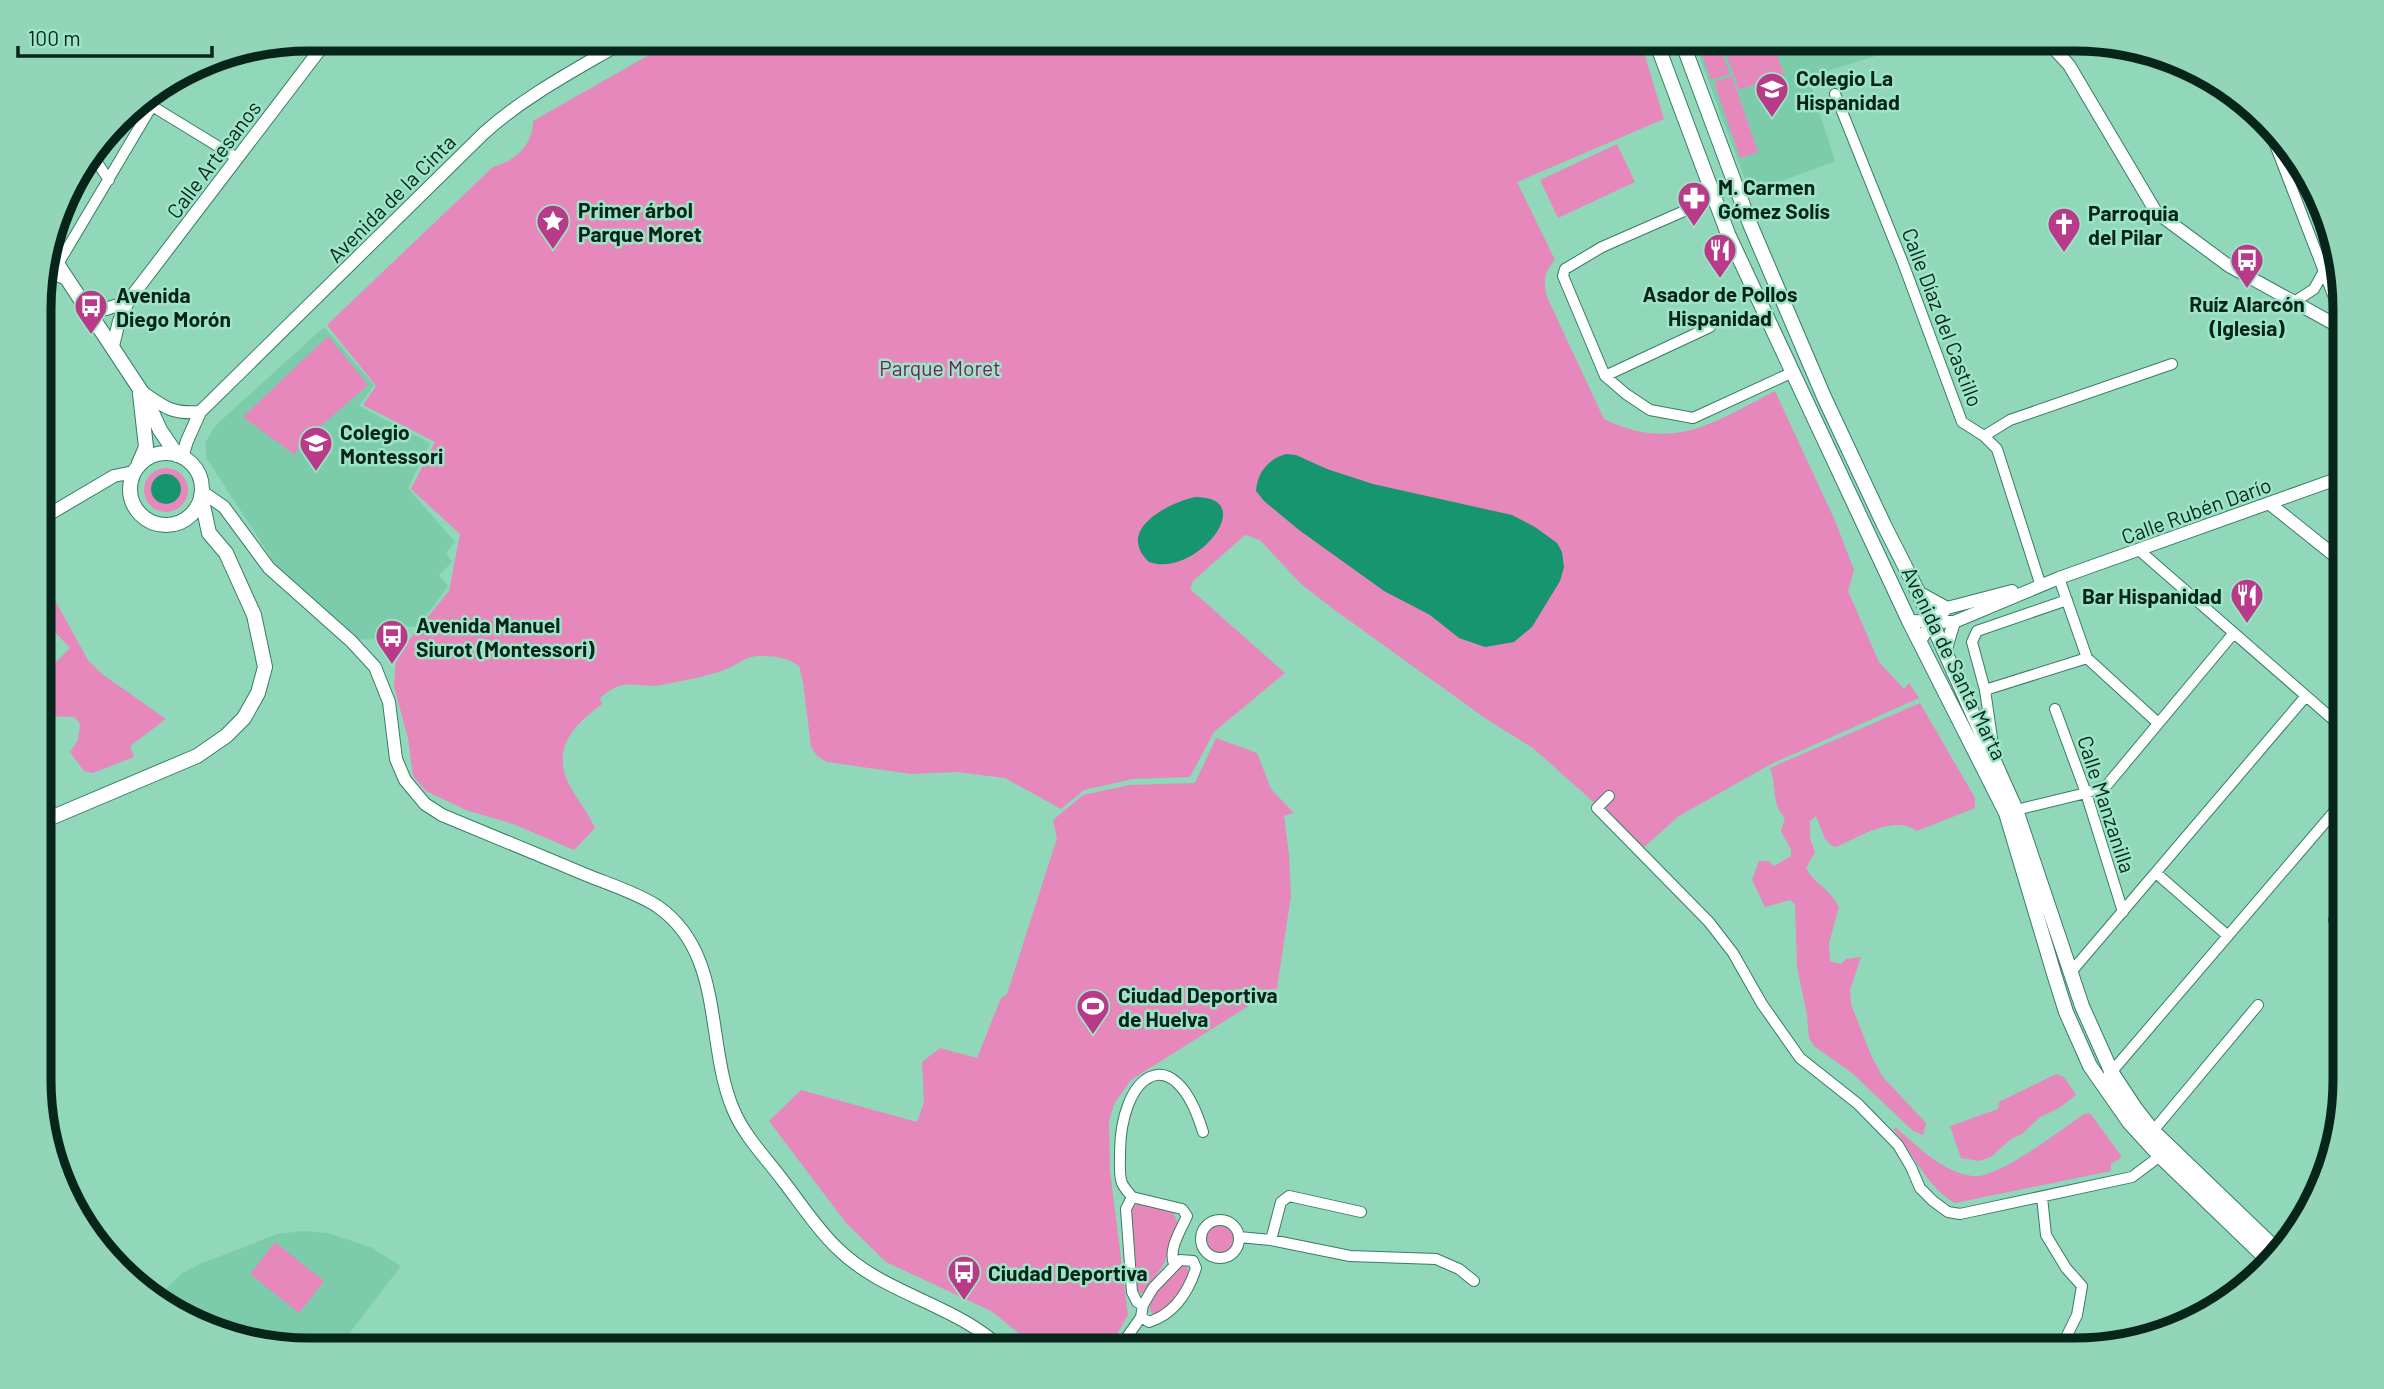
<svg xmlns="http://www.w3.org/2000/svg" width="2384" height="1389" font-family="Barlow,sans-serif">
<rect width="100%" height="100%" fill="#91d7ba"/>
<!-- built -->
<path fill="#7cccac" d="M 1693,39 L 1930,39 L 1808,77 L 1835,161 L 1750,193 Z
M 324,327 L 374,385 L 359,406 L 430,443 L 408,488 L 455,542 L 446,553 L 452,562 L 439,575 L 448,586 L 418,627 L 395,625 L 372,639 L 359,640 L 278,568 L 207,459 L 205,443 L 215,426 Z
M 304,1231 L 328,1233 L 370,1247 L 401,1266 L 338,1348 L 340,1350 L 308,1350 L 238,1341 L 220,1334 L 165,1290 L 181,1274 L 200,1264 L 277,1234 Z"/>
<!-- green -->
<path fill="#e788bd" d="M 677,39 L 1640,39 L 1664,119 L 1517,182 L 1555,260 C 1544,272 1543,281 1547,297 L 1604,419 C 1674,453 1714,422 1775,391 L 1836,523 L 1854,570 L 1848,591 L 1879,662 L 1904,689 L 1909,683 L 1919,698 L 1771,764 L 1679,816 L 1644,847 L 1533,748 L 1485,718 L 1336,611 L 1301,584 L 1260,540 L 1245,535 L 1193,581 L 1190,589 L 1285,673 L 1214,732 L 1190,777 L 1133,779 L 1084,790 L 1061,809 L 1005,778 L 956,772 L 911,774 L 827,762 L 817,756 L 811,747 L 803,682 L 799,666 C 787,657 773,656 758,656 C 745,656 736,666 724,670 C 705,677 685,680 666,684 C 638,691 627,674 600,698 L 602,704 C 574,725 550,749 570,786 C 578,801 588,812 595,828 L 574,850 L 513,824 L 466,810 L 426,791 L 413,776 L 408,738 L 394,687 L 396,656 L 449,591 L 460,534 L 411,489 L 435,442 L 363,405 L 376,386 L 327,325 L 493,167 C 515,161 533,145 533,121 Z
M 1696,39 L 1717,39 L 1730,74 L 1711,80 Z
M 1721,39 L 1771,39 L 1784,74 L 1739,90 Z
M 1732,76 L 1758,152 L 1740,158 L 1714,82 Z
M 1617,144 L 1635,182 L 1558,218 L 1540,180 Z
M 328,336 L 368,385 L 300,444 L 295,455 L 243,417 Z
M144 490a22 22 0 1 1 44 0a22 22 0 1 1-44 0Z
M 47,586 L 88,660 L 102,674 L 166,719 L 130,746 L 134,757 L 93,773 L 84,771 L 70,752 L 78,740 L 80,724 L 75,717 L 41,716 L 41,677 L 70,648 L 52,629 L 45,633 L 41,630 L 41,592 Z
M 1920,703 L 1975,798 L 1975,808 L 1917,831 C 1894,814 1859,837 1836,847 L 1832,846 L 1825,839 L 1816,816 L 1810,821 L 1810,838 L 1815,852 L 1806,868 C 1816,886 1830,888 1839,907 L 1829,943 L 1830,961 L 1841,964 L 1846,959 L 1861,957 L 1850,990 L 1851,1004 L 1871,1055 L 1882,1076 L 1926,1123 L 1923,1135 L 1913,1131 L 1852,1073 L 1814,1046 L 1809,1038 L 1807,1015 L 1797,967 L 1795,904 L 1790,900 L 1765,907 L 1752,880 L 1759,861 L 1768,861 L 1774,866 L 1791,856 L 1791,850 L 1781,831 L 1785,818 C 1771,805 1777,785 1770,768 Z
M 1216,738 L 1257,753 L 1271,789 L 1294,813 L 1284,816 L 1289,855 L 1291,896 L 1277,988 L 1131,1080 L 1114,1104 L 1109,1121 L 1110,1170 L 1128,1315 L 1112,1343 L 1099,1350 L 1040,1350 L 991,1311 L 886,1262 L 846,1223 L 769,1121 L 801,1090 L 917,1122 L 924,1102 L 922,1062 L 940,1048 L 977,1058 L 1001,998 L 1007,994 L 1057,838 L 1053,820 L 1083,795 L 1129,785 L 1195,783 Z
M 2056,1074 L 2064,1077 L 2076,1095 L 2059,1108 L 2040,1117 L 2022,1134 L 2011,1139 L 1991,1157 L 1979,1161 L 1961,1158 L 1950,1126 L 1998,1109 L 1999,1102 Z
M 2090,1113 L 2122,1157 L 2111,1164 L 2111,1171 L 1955,1203 C 1926,1187 1914,1153 1893,1129 L 1896,1128 C 1918,1146 1943,1173 1973,1176 C 1998,1179 2062,1129 2084,1114 Z
M 1140,1202 L 1173,1212 L 1178,1223 L 1164,1264 L 1145,1292 L 1141,1293 L 1137,1290 L 1131,1213 L 1134,1206 Z
M1206 1239a14 14 0 1 1 28 0a14 14 0 1 1-28 0Z
M 275,1242 L 324,1281 L 299,1313 L 250,1274 Z
M 1180,1265 L 1186,1266 L 1190,1273 L 1175,1302 L 1154,1315 C 1138,1302 1170,1275 1180,1265 Z"/>
<!-- water -->
<path fill="#17956f" d="M 1286,454 L 1296,455 L 1327,469 L 1373,484 L 1512,515 L 1535,527 L 1557,543 L 1562,552 L 1564,567 L 1560,581 L 1532,627 L 1514,642 L 1485,647 L 1459,638 L 1430,615 L 1384,591 L 1299,530 L 1264,501 L 1256,491 C 1257,473 1268,459 1286,454 Z
M151 489a15 15 0 1 1 30 0a15 15 0 1 1-30 0Z
M 1195,497 C 1262,497 1194,579 1149,562 C 1115,530 1168,503 1195,497 Z"/>
<g fill="none" stroke-linecap="round" stroke-linejoin="round">
<defs>
<path id="minor" d="M 1835,94 L 1903,263 L 1962,422 L 1984,436 L 1997,449 L 2040,583
M 146,96 L 152,106 L 237,158
M 2264,116 L 2345,326
M 92,155 L 109,180
M 1714,198 L 1602,247 L 1565,269 L 1563,276 L 1605,376 L 1626,394 L 1650,410 L 1693,418 L 1793,372
M 58,264 L 152,106
M 2294,302 L 2314,289 L 2324,271
M 1605,376 L 1710,327
M 1984,436 L 2010,420 L 2172,364
M 2140,551 L 2345,730
M 2059,578 L 2087,658 L 2158,723
M 1985,690 L 2087,658
M 2055,709 L 2086,793 L 2123,912
M 1994,752 L 1985,690 L 1972,642 L 1977,631 L 2067,600
M 1609,796 L 1597,808 L 1709,922 L 1733,953 L 1762,1004 L 1800,1058 L 1858,1104 L 1898,1145 L 1911,1167 L 1920,1188 L 1933,1201 L 1948,1212 L 1960,1214 L 2132,1177 L 2160,1156
M 2016,810 L 2086,793 L 2107,785 L 2233,634
M 2156,873 L 2228,936
M 2334,920 L 2345,907
M 2071,972 L 2306,696
M 2108,1076 L 2345,799
M 2153,1131 L 2258,1005
M 1132,1197 C 1129,1193 1124,1188 1122,1183 C 1119,1176 1120,1164 1120,1156 C 1119,1074 1174,1035 1203,1132
M 1132,1197 L 1126,1209 L 1132,1292 L 1137,1302 L 1143,1305
M 1132,1197 L 1182,1209 L 1187,1216 C 1181,1230 1168,1249 1174,1264
M 2042,1197 L 2046,1235 L 2066,1268 L 2082,1286 L 2077,1315 L 2060,1350
M1201 1239a19 19 0 1 1 38 0a19 19 0 1 1-38 0Z
M 1239,1237 L 1271,1240 L 1350,1256 L 1436,1259 L 1459,1269 L 1474,1281
M 1271,1240 L 1281,1202 L 1289,1196 L 1361,1212
M 1141,1317 L 1149,1322 C 1174,1314 1188,1293 1196,1268 L 1193,1261
M 1118,1350 L 1141,1317 L 1143,1305 L 1153,1288 L 1180,1260 L 1193,1261"/>
<path id="tertiary" d="M 2045,39 L 2069,65 L 2156,212 L 2229,266 L 2345,330
M 46,271 L 67,279
M 80,297 L 106,309 L 127,302
M 113,346 L 119,321 L 129,300 L 328,39
M 141,391 C 164,407 171,414 200,412
M 182,457 L 187,441 L 200,412 L 484,133 C 526,95 579,68 628,39
M 201,491 L 224,507 L 269,568 L 351,641 L 375,667 L 389,702 L 396,759 L 405,780 L 425,804 L 442,815 C 490,835 537,854 584,874 C 608,884 635,892 657,906 C 725,953 705,1042 733,1109 C 744,1136 767,1159 784,1182 C 801,1204 817,1229 837,1248 C 884,1295 957,1304 1003,1350
M 2270,504 L 2345,564
M 41,519 L 114,476 L 133,472
M 1918,592 L 1947,608
M 1909,621 L 1954,622 L 2059,578 L 2345,476
M 1920,641 L 1932,622 L 1947,608 L 2012,591
M 1945,652 L 1954,622
M 2279,1251 L 2310,1215"/>
<path id="secondary" d="M 1655,39 L 1728,234 L 1909,621 L 2006,813 L 2055,977 L 2066,1012 L 2090,1066 L 2129,1122 L 2160,1156 L 2272,1264
M 1681,39 L 1750,224 L 1824,397 L 1884,525 L 1918,592 L 2016,810 L 2082,1006 L 2112,1073 L 2135,1108 L 2153,1131 L 2280,1253
M 48,250 L 145,397 L 160,430 L 177,455
M130 489a36 36 0 1 1 72 0a36 36 0 1 1-72 0Z
M 139,463 L 146,447 L 140,394
M 41,822 L 197,756 L 226,736 L 244,718 L 258,693 L 265,667 L 254,615 L 226,553 L 209,533 L 201,496"/>
</defs>
<!-- minor casing -->
<use href="#minor" stroke="#377d63" stroke-width="12"/>
<!-- tertiary casing -->
<use href="#tertiary" stroke="#377d63" stroke-width="14"/>
<!-- secondary casing -->
<use href="#secondary" stroke="#377d63" stroke-width="16"/>
<!-- minor -->
<use href="#minor" stroke="#fff" stroke-width="10"/>
<!-- tertiary -->
<use href="#tertiary" stroke="#fff" stroke-width="12"/>
<!-- secondary -->
<use href="#secondary" stroke="#fff" stroke-width="14"/>
</g>
<!-- icons -->
<defs>
<symbol id="school-pin" viewBox="-11 -11 22 30"><path d="M0 17L-7.5 6A9.5 9.5 0 1 1 7.5 6Z" fill="#b83a88" stroke="#9ee4c7"/><path d="M0-5L7-2L0 1L-7-2ZM-4 1L0 2.5L4 1V4Q0 6-4 4Z" fill="#fff"/></symbol>
<symbol id="pharmacy-pin" viewBox="-11 -11 22 30"><path d="M0 17L-7.5 6A9.5 9.5 0 1 1 7.5 6Z" fill="#b83a88" stroke="#9ee4c7"/><path d="M-2-6h4v4h4v4h-4v4h-4v-4h-4v-4h4Z" fill="#fff"/></symbol>
<symbol id="sight-pin" viewBox="-11 -11 22 30"><path d="M0 17L-7.5 6A9.5 9.5 0 1 1 7.5 6Z" fill="#b83a88" stroke="#9ee4c7"/><path d="M0-6L1.8-2.2L6-1.7L2.9 1.2L3.7 5.4L0 3.3L-3.7 5.4L-2.9 1.2L-6-1.7L-1.8-2.2Z" fill="#fff"/></symbol>
<symbol id="church-pin" viewBox="-11 -11 22 30"><path d="M0 17L-7.5 6A9.5 9.5 0 1 1 7.5 6Z" fill="#b83a88" stroke="#9ee4c7"/><path d="M-1.2-6h2.4v3.5h3.3v2.4h-3.3V6h-2.4V-.1h-3.3v-2.4h3.3Z" fill="#fff"/></symbol>
<symbol id="restaurant-pin" viewBox="-11 -11 22 30"><path d="M0 17L-7.5 6A9.5 9.5 0 1 1 7.5 6Z" fill="#b83a88" stroke="#9ee4c7"/><path d="M-5-6h1v4h1v-4h1v4h1v-4h1v5L-1.5 .5V6h-2V.5L-5-1ZM5-6V6H3V1.5H1.5Q1.5-4 5-6Z" fill="#fff"/></symbol>
<symbol id="bus-pin" viewBox="-11 -11 22 30"><path d="M0 17L-7.5 6A9.5 9.5 0 1 1 7.5 6Z" fill="#b83a88" stroke="#9ee4c7"/><path d="M-5-6H5V4H4V6H2V4H-2V6H-4V4H-5ZM-3.5-4V0h7V-4ZM-3.5 1.2v1.5H-2V1.2ZM2 1.2v1.5H3.5V1.2Z" fill="#fff"/></symbol>
<symbol id="stadium-pin" viewBox="-11 -11 22 30"><path d="M0 17L-7.5 6A9.5 9.5 0 1 1 7.5 6Z" fill="#b83a88" stroke="#9ee4c7"/><path d="M0-5a6.5 5 0 1 0 0 10a6.5 5 0 1 0 0-10ZM-3.5-1.8h7v3.6h-7Z" fill="#fff"/></symbol>
</defs>
<g fill-rule="evenodd">
<use href="#school-pin" x="1753" y="70" width="38" height="52"/>
<use href="#pharmacy-pin" x="1675" y="179" width="38" height="52"/>
<use href="#sight-pin" x="534" y="202" width="38" height="52"/>
<use href="#church-pin" x="2045" y="205" width="38" height="52"/>
<use href="#restaurant-pin" x="1701" y="231" width="38" height="52"/>
<use href="#bus-pin" x="2228" y="241" width="38" height="52"/>
<use href="#bus-pin" x="72" y="287" width="38" height="52"/>
<use href="#school-pin" x="297" y="424" width="38" height="52"/>
<use href="#restaurant-pin" x="2228" y="576" width="38" height="52"/>
<use href="#bus-pin" x="373" y="617" width="38" height="52"/>
<use href="#stadium-pin" x="1074" y="987" width="38" height="52"/>
<use href="#bus-pin" x="945" y="1253" width="38" height="52"/>
</g>
<g text-anchor="middle" dominant-baseline="central" stroke-width="5" stroke-linejoin="round" paint-order="stroke">
<!-- poi labels -->
<g font-size="21" font-weight="bold" fill="#07251a" stroke="#9ee4c7" text-anchor="start">
<text x="1796" y="77">Colegio La<tspan x="1796" dy="24">Hispanidad</tspan></text>
<text x="1718" y="186">M. Carmen<tspan x="1718" dy="24">Gómez Solís</tspan></text>
<text x="578" y="209">Primer árbol<tspan x="578" dy="24">Parque Moret</tspan></text>
<text x="2088" y="212">Parroquia<tspan x="2088" dy="24">del Pilar</tspan></text>
<text x="1720" y="293" text-anchor="middle">Asador de Pollos<tspan x="1720" dy="24">Hispanidad</tspan></text>
<text x="116" y="294">Avenida<tspan x="116" dy="24">Diego Morón</tspan></text>
<text x="2247" y="303" text-anchor="middle">Ruíz Alarcón<tspan x="2247" dy="24">(Iglesia)</tspan></text>
<text x="340" y="431">Colegio<tspan x="340" dy="24">Montessori</tspan></text>
<text x="2222" y="595" text-anchor="end">Bar Hispanidad</text>
<text x="416" y="624">Avenida Manuel<tspan x="416" dy="24">Siurot (Montessori)</tspan></text>
<text x="1118" y="994">Ciudad Deportiva<tspan x="1118" dy="24">de Huelva</tspan></text>
<text x="988" y="1272">Ciudad Deportiva</text>
</g>
<!-- street labels -->
<g font-size="21" fill="#07251a" stroke="#9ee4c7">
<text transform="translate(213 159) rotate(-53)">Calle Artesanos</text>
<text transform="translate(391 198) rotate(-45)">Avenida de la Cinta</text>
<text transform="translate(1943 317) rotate(69)">Calle Díaz del Castillo</text>
<text transform="translate(2196 510) rotate(-20)">Calle Rubén Darío</text>
<text transform="translate(1955 663) rotate(64)">Avenida de Santa Marta</text>
<text transform="translate(2107 804) rotate(72)">Calle Manzanilla</text>
</g>
<!-- park labels -->
<g font-size="21" fill="#7a1c58" stroke="#9ee4c7">
<text x="940" y="367">Parque Moret</text>
</g>
</g>
<!-- crop -->
<path d="M0 0H2384V1389H0ZM309 51H2075A258 258 0 0 1 2333 309V1080A258 258 0 0 1 2075 1338H309A258 258 0 0 1 51 1080V309A258 258 0 0 1 309 51Z" fill="#92d5b9" fill-rule="evenodd"/>
<path fill="none" stroke="#07251a" stroke-width="9" d="M309 51H2075A258 258 0 0 1 2333 309V1080A258 258 0 0 1 2075 1338H309A258 258 0 0 1 51 1080V309A258 258 0 0 1 309 51Z"/>
<!-- scale -->
<path d="M18 46v10h194v-10" fill="none" stroke="#07251a" stroke-width="3.5"/>
<text x="28" y="46" font-size="21" fill="#07251a" stroke="#9ee4c7" stroke-width="5" paint-order="stroke">100 m</text>
</svg>
